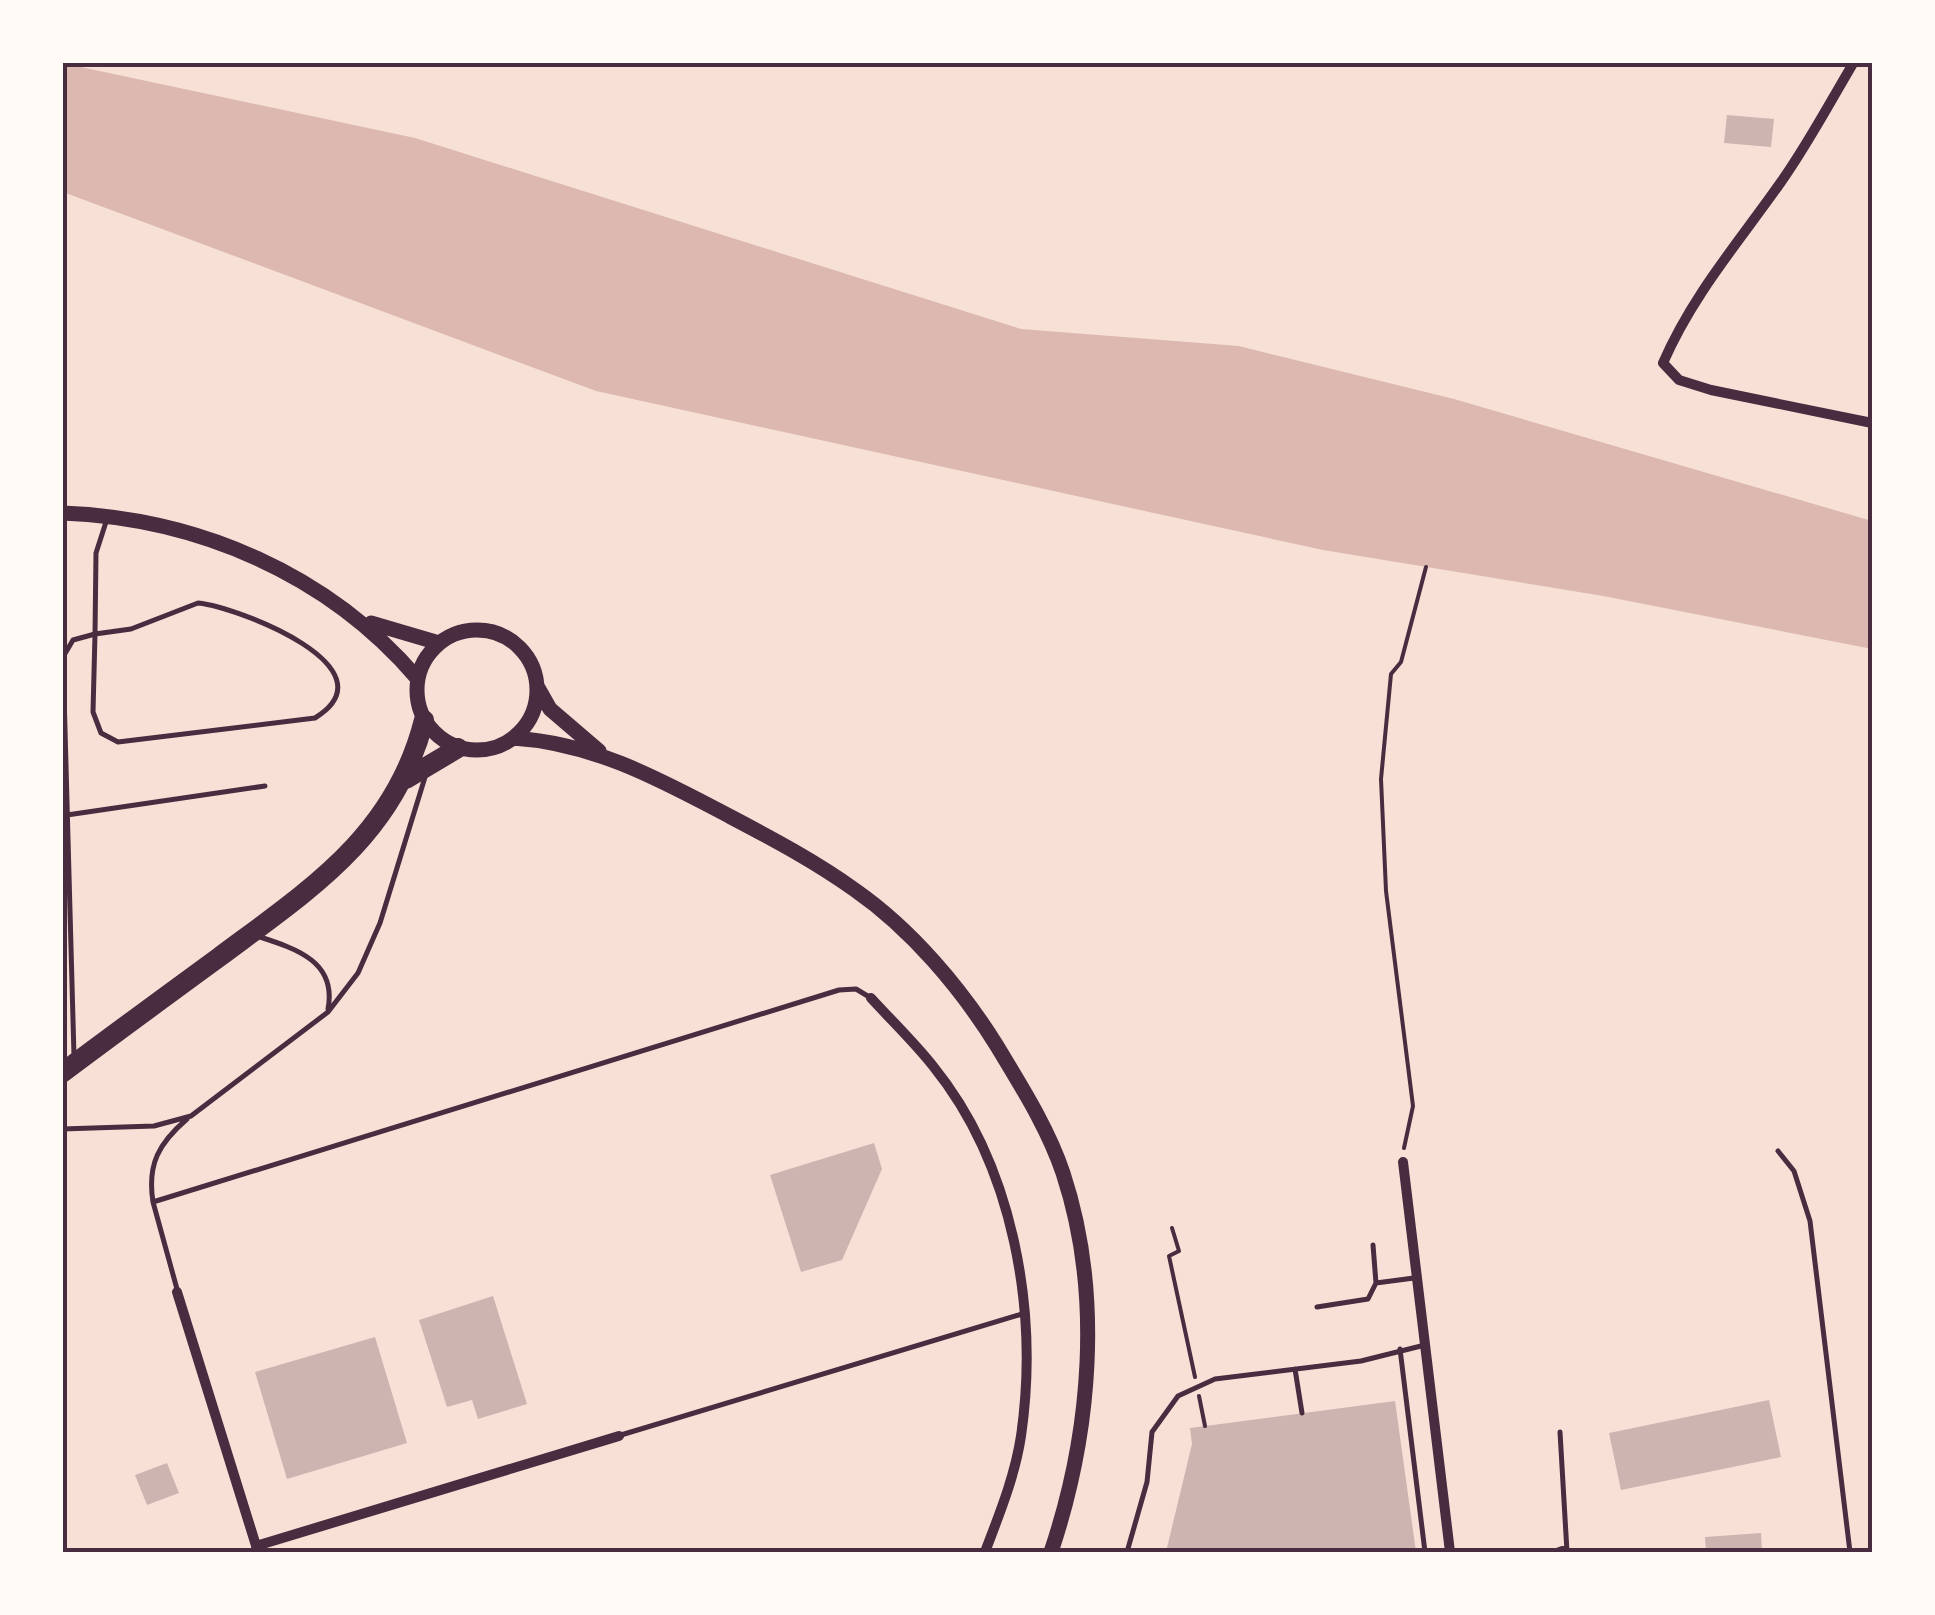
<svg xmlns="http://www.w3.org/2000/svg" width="1935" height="1615" font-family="Helvetica,sans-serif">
<rect width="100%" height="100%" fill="#f7e1d7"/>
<!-- water -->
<path fill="#dcb8b0" d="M 62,63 L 415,138 L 1021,329 L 1239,346 L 1454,399 L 1872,521 L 1872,649 L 1603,596 L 1323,550 L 596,391 L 63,192 Z"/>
<!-- building -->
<path fill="#ccb4b1" d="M 1727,115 L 1774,119 L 1771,147 L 1724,143 Z
M 874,1143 L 882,1169 L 842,1260 L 801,1272 L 770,1175 Z
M 493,1296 L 527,1404 L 478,1419 L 472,1400 L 447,1407 L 419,1320 Z
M 375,1337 L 407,1443 L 287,1479 L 255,1372 Z
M 1769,1400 L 1781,1457 L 1621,1490 L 1609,1433 Z
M 1395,1401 L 1416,1552 L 1166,1552 L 1192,1444 L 1190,1428 Z
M 167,1463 L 179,1493 L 147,1505 L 135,1475 Z
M 1761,1533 L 1762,1552 L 1706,1552 L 1705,1537 Z"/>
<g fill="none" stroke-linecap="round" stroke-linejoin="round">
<!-- path -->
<path stroke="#4a2c40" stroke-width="4" d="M 1404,1148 L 1413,1106 L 1386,891 L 1381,779 L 1391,674 L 1401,662 L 1426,567
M 1172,1228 L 1179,1251 L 1169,1256 L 1195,1377
M 1199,1396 L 1205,1426"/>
<!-- service -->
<path stroke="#4a2c40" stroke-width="5" d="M 198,603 C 238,607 396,668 315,718 L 118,742 L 101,733 L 93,712 L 95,634 L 131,629 Z
M 67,815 L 265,786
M 260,937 C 297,949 337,962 328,1009
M 74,1056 L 63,657 L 73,640 L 95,634 L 96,553 L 106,522
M 62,1129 L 154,1126 L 191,1116 L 328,1012 L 358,973 L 380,923 L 426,774
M 1778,1151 L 1794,1171 L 1810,1221 L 1850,1552
M 153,1202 C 147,1164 159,1143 187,1119
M 1376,1283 L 1414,1278
M 177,1289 L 153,1202 L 839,990 L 856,989 L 871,998
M 1317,1307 L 1368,1299 L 1376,1283 L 1373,1245
M 1400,1349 L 1425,1552
M 1295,1369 L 1302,1413
M 1560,1432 L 1567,1552
M 621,1435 L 1022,1314
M 1127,1552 L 1147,1482 L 1152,1432 L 1178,1396 L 1215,1379 L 1361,1361 L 1425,1345
M 1552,1552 L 1566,1547"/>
<!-- minor -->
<path stroke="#4a2c40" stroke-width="10" d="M 1854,62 C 1830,102 1808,144 1781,182 C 1739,242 1693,294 1663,363 L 1679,380 L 1711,390 L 1872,423
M 871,998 C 892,1021 914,1042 933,1066 C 1014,1166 1039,1312 1021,1436 C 1015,1476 999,1515 985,1552
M 1403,1162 L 1450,1552
M 177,1292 L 258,1552
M 256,1546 L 619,1436"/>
<!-- secondary -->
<path stroke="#4a2c40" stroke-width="15" d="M 62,513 C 198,518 328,574 417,678
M 371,623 L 439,643
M417 690a60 60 0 1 1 120 0a60 60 0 1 1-120 0Z
M 537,686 L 550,709 L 599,751
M 513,738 C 594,743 661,780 731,817 C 773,839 816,862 855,890 C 911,929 961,988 997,1046 C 1021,1086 1048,1128 1063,1173 C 1103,1294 1091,1433 1051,1552"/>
<!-- motorway -->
<path stroke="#4a2c40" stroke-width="20" d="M 406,779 L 458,748
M 62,1073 C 114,1034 166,996 218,958 C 309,890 395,836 424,720"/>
</g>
<!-- border -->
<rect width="1935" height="1615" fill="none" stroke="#fffaf5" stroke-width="130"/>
<rect x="65" y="65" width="1805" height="1485" fill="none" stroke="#4a2c40" stroke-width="4"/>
</svg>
